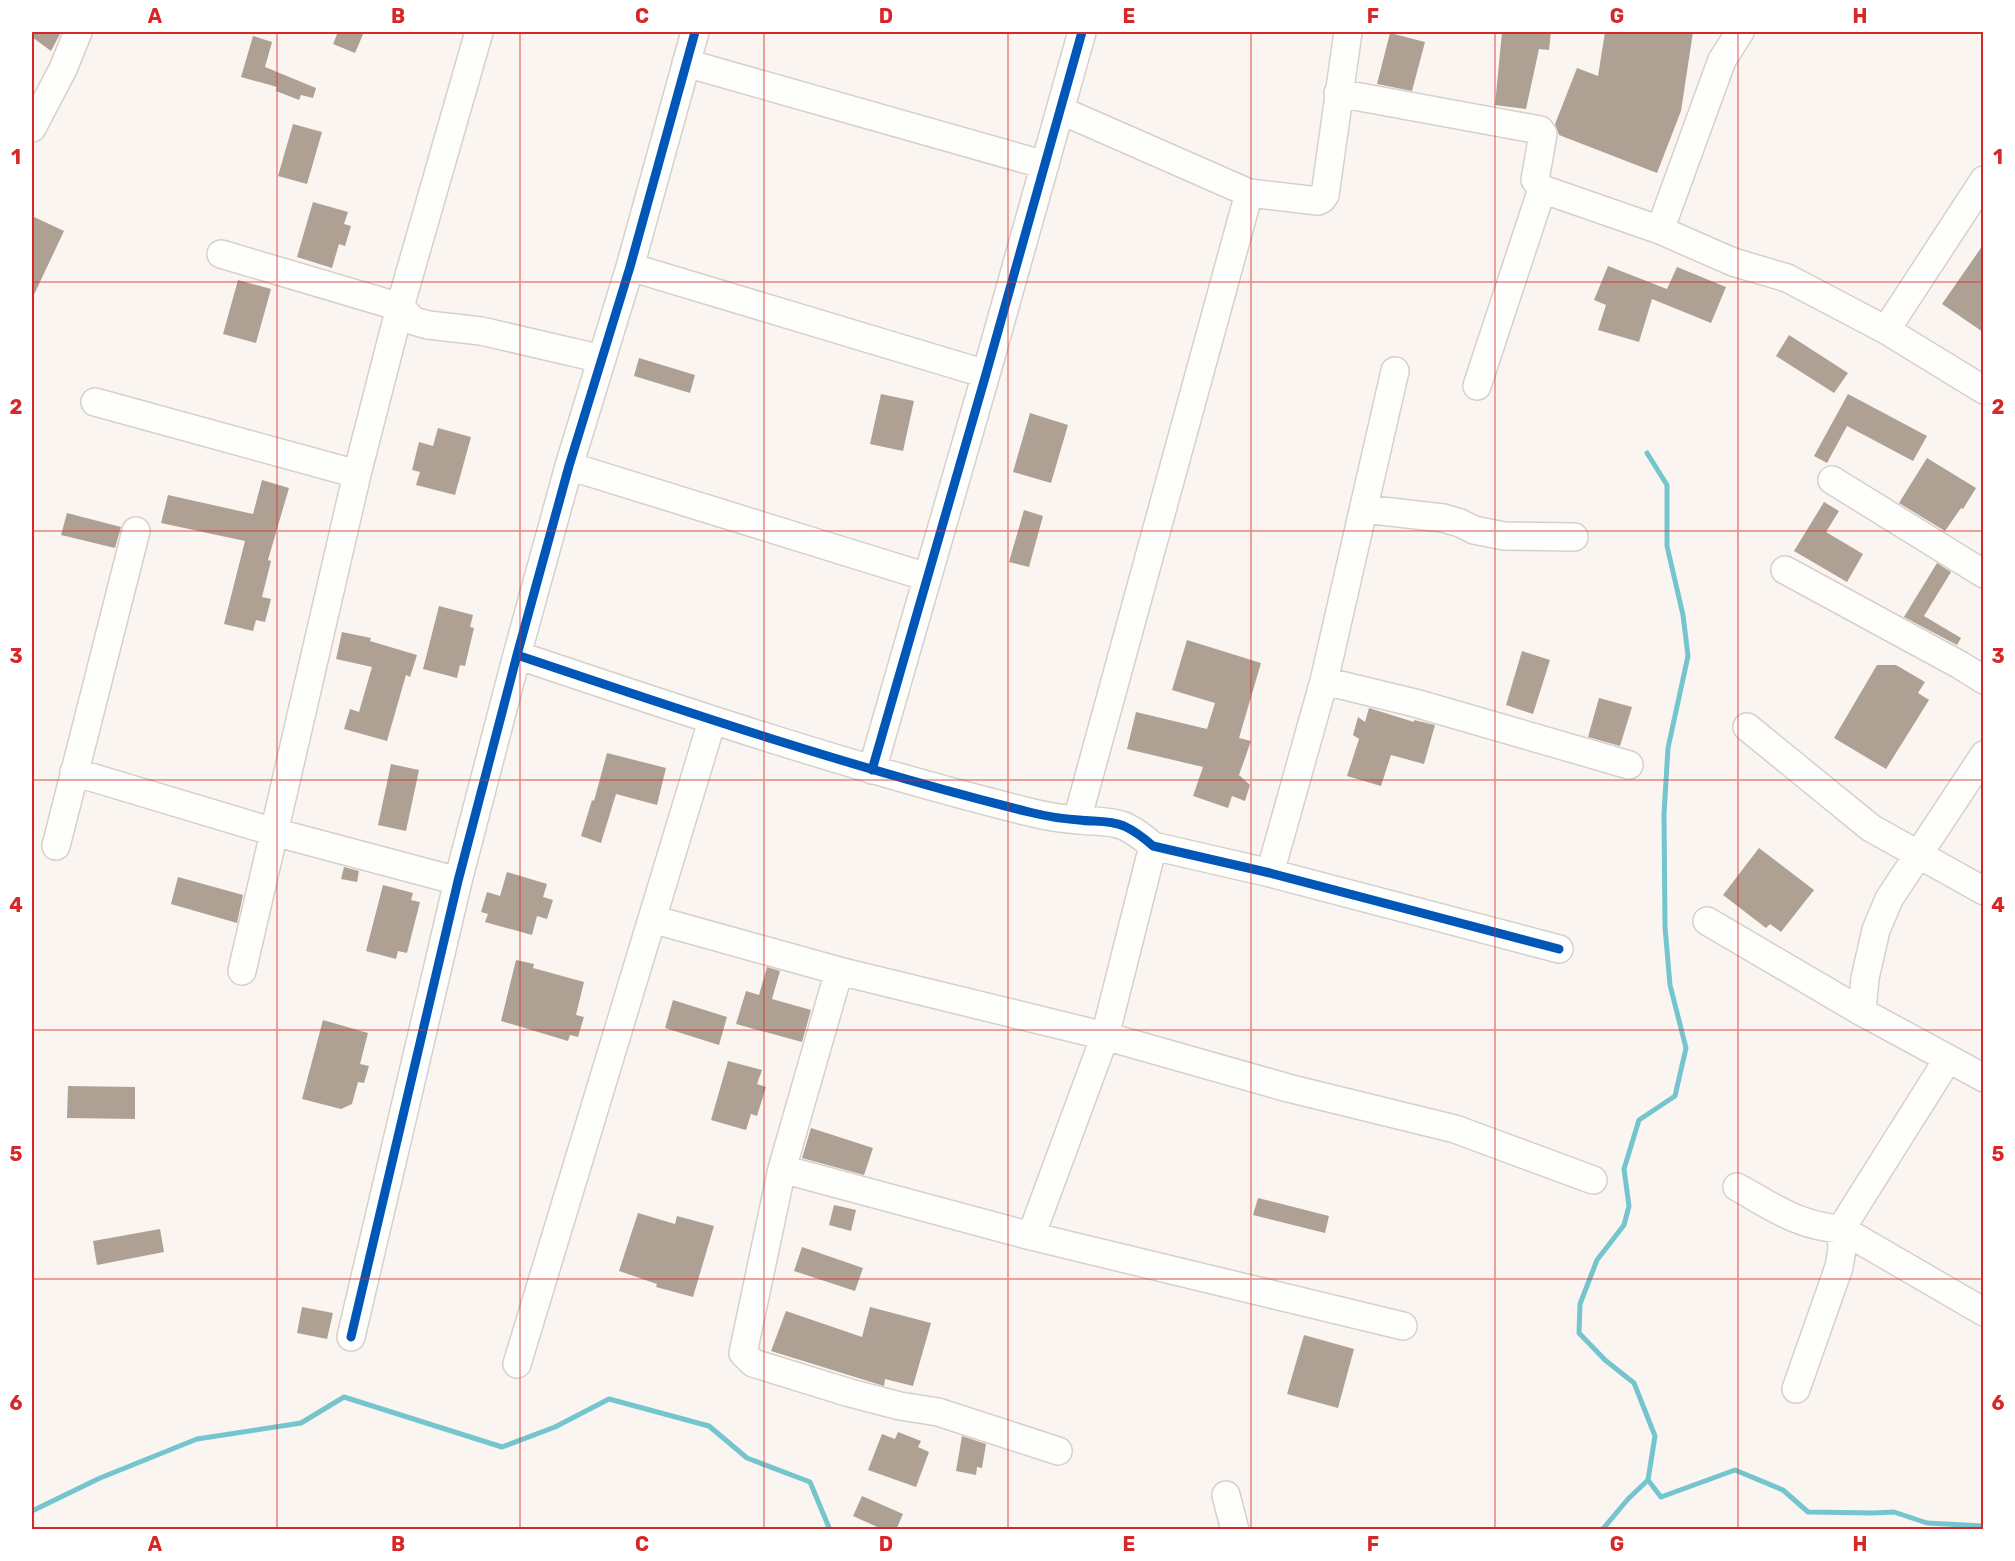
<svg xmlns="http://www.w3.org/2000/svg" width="2015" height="1561" font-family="Rubik,sans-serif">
<rect width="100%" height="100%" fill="#faf5f1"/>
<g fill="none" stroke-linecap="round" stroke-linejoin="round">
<!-- stream -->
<path stroke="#74c5ce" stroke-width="5" d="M 1647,453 L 1667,485 L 1667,546 L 1683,615 L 1688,656 L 1668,748 L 1664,814 L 1665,927 L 1670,985 L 1686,1048 L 1675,1096 L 1639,1120 L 1624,1169 L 1629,1206 L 1624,1225 L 1597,1260 L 1580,1304 L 1579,1333 L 1605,1360 L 1634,1383 L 1655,1436 L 1648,1480 L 1661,1497 L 1735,1470 L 1783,1490 L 1808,1512 L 1873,1513 L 1894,1512 L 1927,1523 L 1984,1526
M 32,1511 L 100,1478 L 197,1439 L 301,1423 L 344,1397 L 502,1447 L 555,1427 L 609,1399 L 709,1426 L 747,1458 L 810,1482 L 830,1530
M 1602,1530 L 1628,1499 L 1648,1480"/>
</g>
<!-- building -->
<path fill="#aea194" d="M 32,32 L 61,32 L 51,51 L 32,37 Z
M 338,32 L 364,32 L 355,53 L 333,44 Z
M 1502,32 L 1551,32 L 1549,50 L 1539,49 L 1526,109 L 1495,105 Z
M 1605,32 L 1693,32 L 1681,111 L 1657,173 L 1559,135 L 1555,124 L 1577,68 L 1598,76 Z
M 1390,33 L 1425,42 L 1412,91 L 1377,84 Z
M 253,36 L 272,42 L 265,67 L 316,88 L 313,98 L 301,95 L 299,100 L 276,91 L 277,87 L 241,77 Z
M 293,124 L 322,132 L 307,184 L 278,176 Z
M 313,202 L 348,212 L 344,224 L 351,226 L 345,246 L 339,244 L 332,268 L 297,257 Z
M 32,216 L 64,231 L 32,299 Z
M 1983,245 L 1983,332 L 1942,304 Z
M 1608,266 L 1667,289 L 1677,267 L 1726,287 L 1711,323 L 1652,299 L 1639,342 L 1598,330 L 1606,305 L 1594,300 Z
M 238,280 L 271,289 L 256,343 L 223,334 Z
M 1789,335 L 1848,373 L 1834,393 L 1776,356 Z
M 639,358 L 695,375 L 690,393 L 634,376 Z
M 881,394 L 914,401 L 903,451 L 870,444 Z
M 1848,394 L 1927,436 L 1913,461 L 1847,426 L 1827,463 L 1814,456 Z
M 1030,413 L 1068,425 L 1051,483 L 1013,472 Z
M 438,428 L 471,437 L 455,495 L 416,485 L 420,472 L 412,470 L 419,442 L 433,446 Z
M 1927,458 L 1976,488 L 1963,509 L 1961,508 L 1945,531 L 1899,503 Z
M 262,480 L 289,488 L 268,560 L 271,561 L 262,597 L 271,599 L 265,622 L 256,620 L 253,631 L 224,624 L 245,541 L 161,523 L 168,495 L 253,514 Z
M 1824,502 L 1839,511 L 1826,532 L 1863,554 L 1847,582 L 1794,551 Z
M 1024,510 L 1043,516 L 1029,567 L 1009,562 Z
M 67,513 L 121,527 L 115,548 L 61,535 Z
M 1937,563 L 1951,572 L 1924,616 L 1961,638 L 1957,645 L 1904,617 Z
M 439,606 L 473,615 L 470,627 L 474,628 L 465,666 L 460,665 L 457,678 L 423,669 Z
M 342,632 L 371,638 L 370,641 L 417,655 L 410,677 L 406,675 L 387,741 L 344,729 L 350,709 L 359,712 L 372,667 L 336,659 Z
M 1187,640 L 1261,663 L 1239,738 L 1251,741 L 1239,775 L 1250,785 L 1245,801 L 1232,796 L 1228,808 L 1193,796 L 1203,767 L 1127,749 L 1136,712 L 1207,729 L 1215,703 L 1172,690 Z
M 1522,651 L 1550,660 L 1533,714 L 1506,705 Z
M 1877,665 L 1896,665 L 1925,682 L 1918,693 L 1929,700 L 1886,769 L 1834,738 Z
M 1599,698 L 1632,707 L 1620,746 L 1588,737 Z
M 1369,708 L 1414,722 L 1414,720 L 1435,725 L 1424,764 L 1391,755 L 1381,786 L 1347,776 L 1359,739 L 1353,735 L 1358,717 L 1365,722 Z
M 607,753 L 666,768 L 657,805 L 616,794 L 601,843 L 581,836 L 592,800 L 594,801 Z
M 391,764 L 419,770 L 406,831 L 378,825 Z
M 1759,848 L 1814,890 L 1781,932 L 1770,924 L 1766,928 L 1723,895 Z
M 344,867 L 359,871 L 357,882 L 341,879 Z
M 507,872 L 547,884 L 543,897 L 553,900 L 547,919 L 537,916 L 532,935 L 485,922 L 488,914 L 481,912 L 487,892 L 500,896 Z
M 178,877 L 243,895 L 237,923 L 171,904 Z
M 383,885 L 413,893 L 411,900 L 420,902 L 407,953 L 398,951 L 396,959 L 366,951 Z
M 516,960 L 534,964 L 533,968 L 584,982 L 576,1015 L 584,1017 L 578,1037 L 570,1035 L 568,1041 L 501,1021 Z
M 767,967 L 780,971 L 772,999 L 811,1010 L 802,1042 L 736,1024 L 746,991 L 759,995 Z
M 673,1000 L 727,1017 L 719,1045 L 665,1028 Z
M 323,1020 L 368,1033 L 360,1064 L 369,1066 L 364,1083 L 358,1082 L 352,1104 L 341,1109 L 302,1099 Z
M 728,1061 L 762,1070 L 757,1084 L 766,1087 L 757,1116 L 751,1114 L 746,1130 L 711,1120 Z
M 68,1086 L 135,1087 L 135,1119 L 67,1118 Z
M 811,1128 L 873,1148 L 864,1175 L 802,1158 Z
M 1258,1198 L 1329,1216 L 1325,1233 L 1253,1215 Z
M 834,1205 L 856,1210 L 851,1231 L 829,1225 Z
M 638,1213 L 675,1224 L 677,1216 L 714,1226 L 693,1297 L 656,1287 L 657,1284 L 619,1271 Z
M 160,1229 L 164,1252 L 97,1265 L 93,1241 Z
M 802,1247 L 863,1268 L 855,1291 L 794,1271 Z
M 302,1307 L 333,1313 L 327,1339 L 297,1333 Z
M 870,1307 L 931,1323 L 913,1386 L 885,1379 L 884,1386 L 771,1351 L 786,1311 L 862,1337 Z
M 1304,1335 L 1354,1349 L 1338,1408 L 1287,1394 Z
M 898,1432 L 921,1441 L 918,1447 L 929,1452 L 916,1487 L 868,1470 L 882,1434 L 895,1439 Z
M 962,1436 L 986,1444 L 982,1468 L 977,1467 L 976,1475 L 956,1471 Z
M 862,1496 L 903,1514 L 896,1530 L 884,1530 L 853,1516 Z"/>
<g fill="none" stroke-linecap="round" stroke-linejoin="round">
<defs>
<path id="minor" d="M 686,63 L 1045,165
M 1338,93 L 1540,130 L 1543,134 L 1535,180 L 1542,189 L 1660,230 L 1733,262 L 1787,278 L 1886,330 L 1984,390
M 1060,110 L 1249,193 L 1318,201 L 1322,199 L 1325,195 L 1348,32
M 32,128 L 63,69 L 78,32
M 1660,230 L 1722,60 L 1740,32
M 221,254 L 400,307 L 414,321 L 428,325 L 481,331 L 602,359
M 630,267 L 986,374
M 1886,330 L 1984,180
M 1477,386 L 1542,189
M 95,402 L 357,474
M 569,466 L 927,577
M 1832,480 L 1984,574
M 1364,509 L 1443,518 L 1460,523 L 1474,530 L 1504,536 L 1574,537
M 1785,570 L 1960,665 L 1984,680
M 517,655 C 686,712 856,769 1029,812 C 1045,816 1062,819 1079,820 C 1094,822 1109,820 1124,826 C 1135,831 1144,838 1153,846 L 1270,873 L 1559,949
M 1324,681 L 1415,703 L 1629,765
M 1747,727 L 1871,828 L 1984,891
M 872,770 L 986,374 L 1082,32
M 74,772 L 274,832 L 458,881
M 1077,820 L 1249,193
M 56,846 L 136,531
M 1270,873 L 1324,681 L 1395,371
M 652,919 L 839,971 L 1105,1036 L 1288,1088 L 1455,1129 L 1593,1180
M 1707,921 L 1862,1012 L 1984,1078
M 242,971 L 357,474 L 400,307 L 479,32
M 839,971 L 782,1169 L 743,1353 L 753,1363 L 850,1393 L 900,1406 L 938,1412 L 1058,1451
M 1862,1012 L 1865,978 L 1876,930 L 1889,899 L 1984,755
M 782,1169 L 1031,1236 L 1403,1326
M 1737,1187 C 1773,1207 1798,1226 1841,1229 L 1984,1312
M 1031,1236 L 1105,1036 L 1153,846
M 351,1337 L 458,881 L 517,655 L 569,466 L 630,267 L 695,32
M 517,1364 L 712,721
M 1796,1389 L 1839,1267 L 1842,1249 L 1841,1229 L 1948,1059
M 1226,1495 L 1235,1530"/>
</defs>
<!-- minor casing -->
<use href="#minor" stroke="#d7d0ca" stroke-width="30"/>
<!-- minor -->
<use href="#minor" stroke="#fefefd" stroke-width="27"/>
<defs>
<path id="cycleway" d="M 517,655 C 686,712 856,769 1029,812 C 1045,816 1062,819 1079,820 C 1094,822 1109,820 1124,826 C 1135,831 1144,838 1153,846 L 1270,873 L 1559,949
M 872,770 L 986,374 L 1082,32
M 351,1337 L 458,881 L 517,655 L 569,466 L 630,267 L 695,32"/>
</defs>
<!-- cycleway casing -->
<use href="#cycleway" stroke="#fff" stroke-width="13"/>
<!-- cycleway -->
<use href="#cycleway" stroke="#0057b8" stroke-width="9"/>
</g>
<!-- grid -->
<path fill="none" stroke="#d62828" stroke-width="1.5" stroke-opacity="0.55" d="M 277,32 L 277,1530M 520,32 L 520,1530M 764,32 L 764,1530M 1008,32 L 1008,1530M 1251,32 L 1251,1530M 1495,32 L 1495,1530M 1738,32 L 1738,1530M 32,282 L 1984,282M 32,531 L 1984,531M 32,780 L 1984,780M 32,1030 L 1984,1030M 32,1279 L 1984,1279"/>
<!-- border -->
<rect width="2015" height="1561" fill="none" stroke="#ffffff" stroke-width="66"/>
<rect x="33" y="33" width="1949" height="1495" fill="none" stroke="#d62828" stroke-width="2"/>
<g font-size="20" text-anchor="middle" font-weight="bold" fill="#d62828">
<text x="155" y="23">A</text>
<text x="398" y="23">B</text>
<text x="642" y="23">C</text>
<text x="886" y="23">D</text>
<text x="1129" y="23">E</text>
<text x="1373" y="23">F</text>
<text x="1617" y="23">G</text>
<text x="1860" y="23">H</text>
<text x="16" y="164">1</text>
<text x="1998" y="164">1</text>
<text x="16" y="414">2</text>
<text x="1998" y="414">2</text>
<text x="16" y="663">3</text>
<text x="1998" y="663">3</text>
<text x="16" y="912">4</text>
<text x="1998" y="912">4</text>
<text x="16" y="1161">5</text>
<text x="1998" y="1161">5</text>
<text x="16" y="1410">6</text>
<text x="1998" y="1410">6</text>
<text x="155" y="1551">A</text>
<text x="398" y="1551">B</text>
<text x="642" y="1551">C</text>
<text x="886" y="1551">D</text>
<text x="1129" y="1551">E</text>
<text x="1373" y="1551">F</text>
<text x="1617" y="1551">G</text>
<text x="1860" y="1551">H</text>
</g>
</svg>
